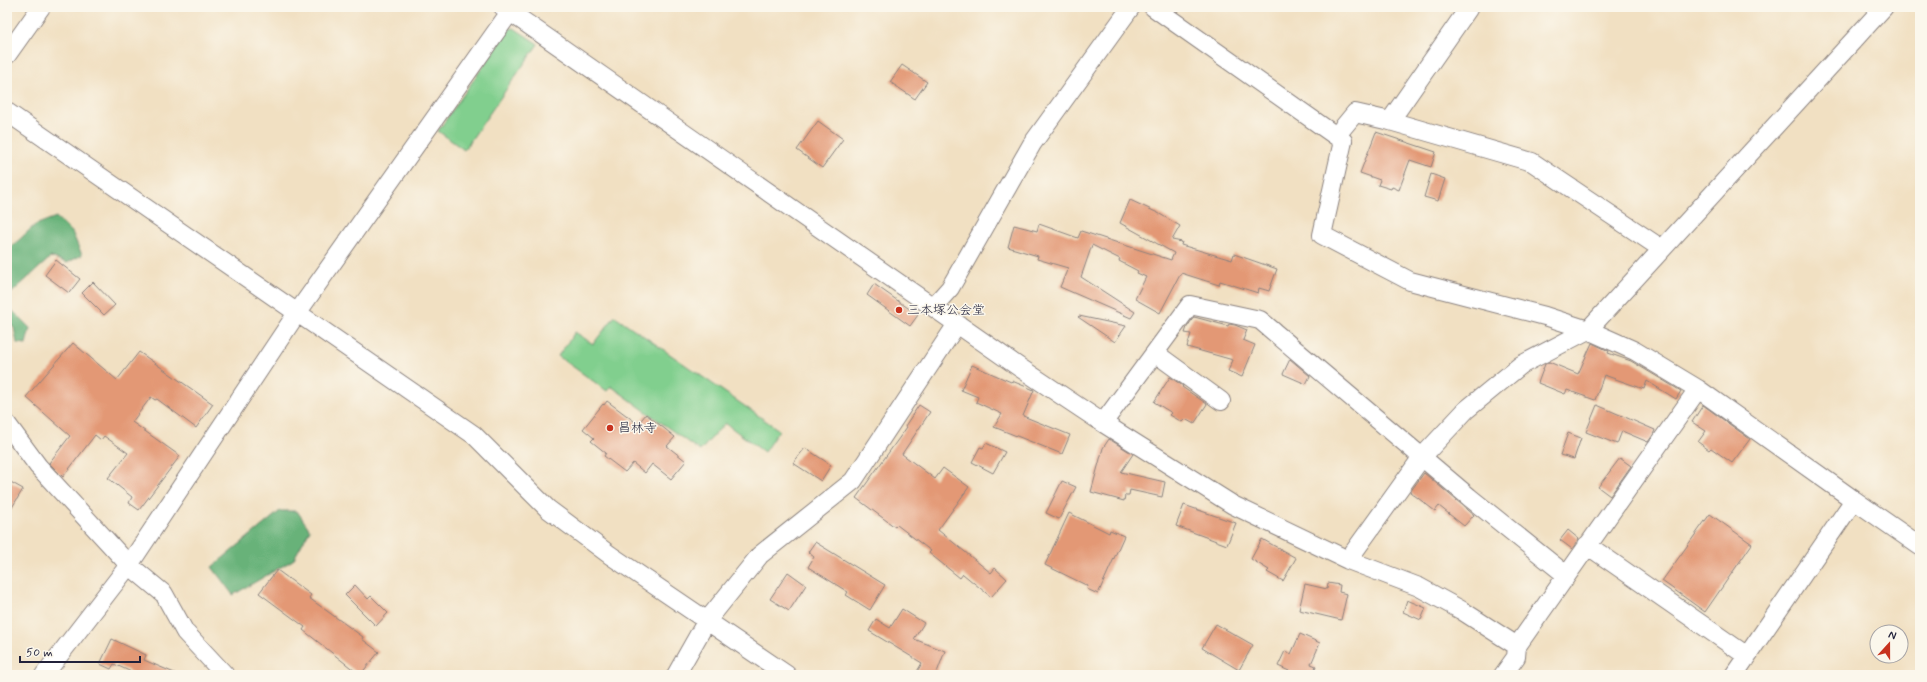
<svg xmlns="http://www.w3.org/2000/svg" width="1927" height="682" font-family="Mynerve,'Klee One',sans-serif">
<rect width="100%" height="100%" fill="#fbf7ec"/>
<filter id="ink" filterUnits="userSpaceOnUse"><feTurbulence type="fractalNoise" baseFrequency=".025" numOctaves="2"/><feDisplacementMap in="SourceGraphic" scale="8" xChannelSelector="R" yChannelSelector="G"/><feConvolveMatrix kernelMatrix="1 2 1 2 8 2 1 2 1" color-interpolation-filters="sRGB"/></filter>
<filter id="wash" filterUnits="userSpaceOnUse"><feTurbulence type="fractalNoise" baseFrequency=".012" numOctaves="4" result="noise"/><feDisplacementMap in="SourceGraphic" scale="16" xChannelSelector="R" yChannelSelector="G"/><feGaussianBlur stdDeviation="0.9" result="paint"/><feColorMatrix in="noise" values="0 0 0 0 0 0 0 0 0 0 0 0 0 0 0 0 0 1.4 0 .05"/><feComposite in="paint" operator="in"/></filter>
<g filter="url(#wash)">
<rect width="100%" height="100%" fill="#f1e0c2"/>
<!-- green -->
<path fill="#81cf8e" stroke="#527864" d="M 514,28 L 538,44 L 464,150 L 438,131 L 509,29 Z
M 615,316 L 779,430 L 764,452 L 725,423 L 700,451 L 611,386 L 607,391 L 558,356 L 575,332 L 593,344 Z"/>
<!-- forest -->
<path fill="#68b279" stroke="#456a5a" d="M 56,217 L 72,232 L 82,255 L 67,263 L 51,257 L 7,297 L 7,251 L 35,225 Z
M 7,305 L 30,328 L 26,344 L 17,343 L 14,328 L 7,321 Z
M 280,511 L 297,511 L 310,530 L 293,560 L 233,595 L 212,567 Z"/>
<g id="blocks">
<!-- building -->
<path fill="#e39874" d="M 902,65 L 927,82 L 915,99 L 890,82 Z
M 818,121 L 843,139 L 822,168 L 797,150 Z
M 1376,132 L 1436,152 L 1431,167 L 1410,160 L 1399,190 L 1392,187 L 1391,189 L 1378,185 L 1380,180 L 1360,173 Z
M 1431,174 L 1445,179 L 1438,201 L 1424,197 Z
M 1130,200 L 1158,213 L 1180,226 L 1172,240 L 1182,242 L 1181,245 L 1232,260 L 1234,254 L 1277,269 L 1269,291 L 1259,288 L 1258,293 L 1220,281 L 1219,285 L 1181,273 L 1160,313 L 1135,299 L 1146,277 L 1137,273 L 1138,271 L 1119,261 L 1120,259 L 1092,245 L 1081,277 L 1135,312 L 1131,318 L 1060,287 L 1068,268 L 1037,259 L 1038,256 L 1008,247 L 1014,225 L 1037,231 L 1039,224 L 1078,238 L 1081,231 L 1171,260 L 1174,253 L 1120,223 Z
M 56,260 L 80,279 L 69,293 L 45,275 Z
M 93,282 L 115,305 L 104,315 L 82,293 Z
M 874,284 L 918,315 L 910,326 L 867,295 Z
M 1079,316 L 1126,326 L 1115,342 L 1078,317 Z
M 1194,317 L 1228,326 L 1229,324 L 1235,325 L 1247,330 L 1243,340 L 1255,345 L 1242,377 L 1228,371 L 1233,360 L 1187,347 L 1191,334 L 1185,333 L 1187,327 Z
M 73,343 L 117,380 L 139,352 L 213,404 L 196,428 L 157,399 L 155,400 L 151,397 L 132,422 L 180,456 L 139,510 L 129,503 L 132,497 L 108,478 L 128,453 L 104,436 L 101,440 L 95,435 L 63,477 L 49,463 L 70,436 L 26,397 Z
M 1592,343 L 1609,351 L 1608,353 L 1631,361 L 1681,391 L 1676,399 L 1647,381 L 1644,389 L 1604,375 L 1595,400 L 1567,390 L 1565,394 L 1538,383 L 1545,364 L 1549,362 L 1578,374 Z
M 1290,359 L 1310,376 L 1306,384 L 1283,374 Z
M 972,365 L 1011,382 L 1012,381 L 1034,390 L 1023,416 L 1070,435 L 1062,454 L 994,427 L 1002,414 L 976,402 L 978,397 L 961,390 Z
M 1170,377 L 1183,386 L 1182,387 L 1207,404 L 1194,424 L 1185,419 L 1182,422 L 1170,415 L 1172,413 L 1154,402 Z
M 607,401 L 638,424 L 646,414 L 675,437 L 667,446 L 686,461 L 671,479 L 652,464 L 645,473 L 633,463 L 625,472 L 604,456 L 606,453 L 591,441 L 594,438 L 583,429 L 603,404 L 604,405 Z
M 919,405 L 930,412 L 902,454 L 935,479 L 943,468 L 969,487 L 938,530 L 991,573 L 995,568 L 1007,579 L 991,597 L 963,574 L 960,578 L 929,553 L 931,551 L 897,525 L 895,527 L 856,498 L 907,427 L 905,426 Z
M 1597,405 L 1655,430 L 1653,435 L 1648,442 L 1622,431 L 1617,444 L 1586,432 Z
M 1703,405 L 1750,439 L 1732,463 L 1711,448 L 1709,450 L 1698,442 L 1706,431 L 1692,422 Z
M 1568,433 L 1581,438 L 1574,459 L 1560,455 Z
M 1109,439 L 1133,454 L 1121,472 L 1165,482 L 1162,497 L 1130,490 L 1129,495 L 1125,495 L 1124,501 L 1091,492 L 1103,448 Z
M 986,443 L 1005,452 L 993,473 L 972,462 L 980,447 L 983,448 Z
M 805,448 L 831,465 L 821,481 L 793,463 Z
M 1620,458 L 1631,466 L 1610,496 L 1598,487 Z
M 1424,473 L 1474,515 L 1464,526 L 1439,506 L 1435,511 L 1410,492 Z
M 7,480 L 23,489 L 7,516 Z
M 1062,481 L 1076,487 L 1059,519 L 1046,513 Z
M 1184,505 L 1236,523 L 1227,545 L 1176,526 Z
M 1069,513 L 1109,533 L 1110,530 L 1124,536 L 1098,594 L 1087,589 L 1088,586 L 1045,565 Z
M 1710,514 L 1752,544 L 1705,612 L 1662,581 Z
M 1568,530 L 1579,539 L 1572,549 L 1560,540 Z
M 1262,539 L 1296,558 L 1283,581 L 1267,572 L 1269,570 L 1251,559 Z
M 815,542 L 885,585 L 870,610 L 846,595 L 848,592 L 808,567 L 814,557 L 808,552 Z
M 277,570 L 311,595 L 309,598 L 363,637 L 362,639 L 379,652 L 360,675 L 303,630 L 305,627 L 259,593 Z
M 788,572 L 806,585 L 789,611 L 770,599 Z
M 1328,583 L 1340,585 L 1339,592 L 1347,594 L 1341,620 L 1299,610 L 1305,584 L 1327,589 Z
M 355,585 L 368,599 L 371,596 L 388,613 L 376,626 L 345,595 Z
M 1407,600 L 1426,608 L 1421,620 L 1403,612 Z
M 902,609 L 924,623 L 914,639 L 945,651 L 936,675 L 915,675 L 922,663 L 869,631 L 876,619 L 890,628 Z
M 1216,624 L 1253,645 L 1239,670 L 1202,648 Z
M 1300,634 L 1320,643 L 1311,664 L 1316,666 L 1312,675 L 1298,675 L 1278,666 L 1285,651 L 1291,654 Z
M 112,639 L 146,655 L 144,660 L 179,675 L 138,675 L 114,664 L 111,669 L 100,664 Z"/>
</g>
</g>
<g filter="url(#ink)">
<use href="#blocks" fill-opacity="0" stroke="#8a817e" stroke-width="1"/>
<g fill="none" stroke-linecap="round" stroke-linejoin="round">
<defs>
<path id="minor" d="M 503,7 L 1019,367 L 1103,423 L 1233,505 L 1348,560 L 1422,457 L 1466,410 L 1521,365 L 1588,330 L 1884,7
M 1153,7 L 1343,141 L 1322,235 L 1410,281 L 1545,316 L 1588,330 L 1635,351 L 1698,389 L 1517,646 L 1516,657 L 1503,675
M 1465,7 L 1468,9 L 1390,121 L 1532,162 L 1662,249
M 7,55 L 41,7
M 7,112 L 474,435 L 548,509 L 610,555 L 787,675
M 1336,136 L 1355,113 L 1390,121
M 933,307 L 950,288 L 1032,144 L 1131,7
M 1155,353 L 1221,401
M 1698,389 L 1854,500
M 1103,423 L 1190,305 L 1260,320 L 1469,497 L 1566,575
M 7,424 L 38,466 L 129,565 L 164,594 L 185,632 L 225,675
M 1587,545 L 1747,656 L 1854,500 L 1920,546
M 1348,560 L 1419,587 L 1461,610 L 1517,646
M 44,675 L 129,565 L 297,313 L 510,12
M 676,675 L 706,622 L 760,555 L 853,481 L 957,324
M 1734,675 L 1747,656"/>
</defs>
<!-- minor casing -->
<use href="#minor" stroke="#8a817e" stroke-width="20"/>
<!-- minor -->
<use href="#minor" stroke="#fff" stroke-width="18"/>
</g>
</g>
<!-- markers -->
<g fill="#c8321e" stroke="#fbf7ec" stroke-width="1.5">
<circle cx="899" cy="310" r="4"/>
<circle cx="610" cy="428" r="4"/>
</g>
<g text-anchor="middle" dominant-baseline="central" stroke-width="3" stroke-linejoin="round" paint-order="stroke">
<!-- poi labels -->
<g font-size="13" fill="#22223b" stroke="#fbf7ec" text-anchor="start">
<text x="907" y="310">三本塚公会堂</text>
<text x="618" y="428">昌林寺</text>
</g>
</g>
<!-- margin -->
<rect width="1927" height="682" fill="none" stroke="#fbf7ec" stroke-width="24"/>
<!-- north arrow -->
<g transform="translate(1889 644) rotate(21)"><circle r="19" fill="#fbf7ec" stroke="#a4a2a5"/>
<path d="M0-3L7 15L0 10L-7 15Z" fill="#c8321e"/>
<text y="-6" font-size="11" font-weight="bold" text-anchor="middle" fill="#22223b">N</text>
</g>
<!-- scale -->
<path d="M20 656v6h120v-6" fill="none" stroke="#22223b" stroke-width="2"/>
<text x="26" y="656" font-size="12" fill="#22223b" stroke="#fbf7ec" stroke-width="3" paint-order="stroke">50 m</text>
</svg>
